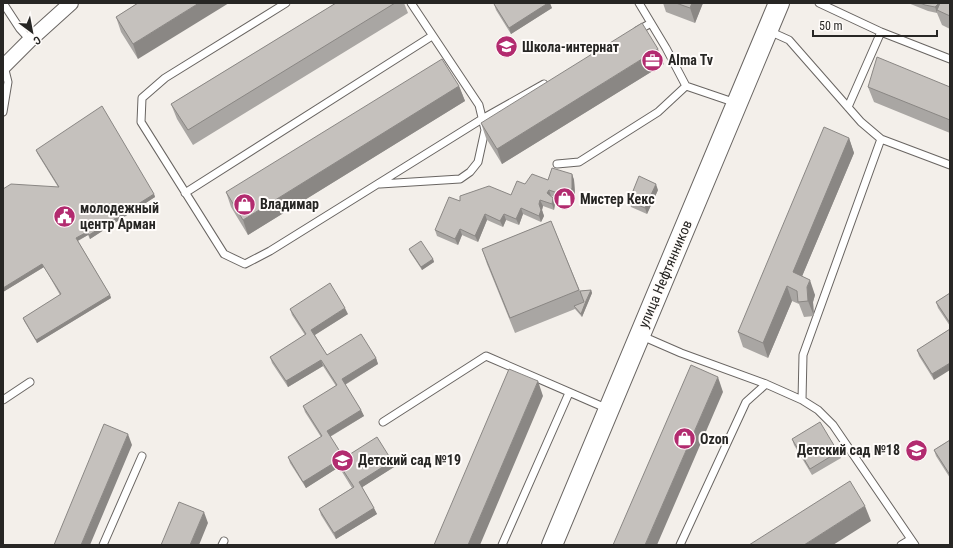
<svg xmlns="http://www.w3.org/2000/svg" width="953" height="548" font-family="'Roboto Condensed',sans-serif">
<rect width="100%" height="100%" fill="#f3efea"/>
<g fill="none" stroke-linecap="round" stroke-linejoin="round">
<defs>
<path id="lane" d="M 3,3 L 20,29 L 30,40
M 286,3 L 165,78 L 142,98 L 141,122 L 224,254 L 245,264 L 270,251 L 482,119 L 544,84
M 639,3 L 666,48 L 686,86
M 819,3 L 881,32 L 950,59
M 637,31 L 651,23
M 769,31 L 789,40 L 861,122 L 881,139 L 803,355 L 802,400
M 848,107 L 881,32
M 3,112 L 8,82 L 4,66
M 881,139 L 950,165
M 557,164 L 579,162 L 658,112 L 686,86 L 736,103
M 380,184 L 460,179 L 470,172 L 478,162 L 485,130 L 479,105 L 411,3
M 185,193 L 432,36
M 642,336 L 681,353 L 766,384 L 802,400 L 818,410 L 833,425 L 915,545
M 3,400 L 30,382
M 383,422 L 486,356 L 608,409
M 103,545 L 142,456
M 222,545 L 224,541
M 502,545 L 569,393
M 680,545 L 746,402 L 766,384
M 901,545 L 911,539"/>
<path id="street" d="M 3,67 L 30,40 L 71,3"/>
<path id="secondary" d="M 552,545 L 779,3"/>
</defs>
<!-- lane casing -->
<use href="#lane" stroke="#696562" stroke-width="9"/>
<!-- street casing -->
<use href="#street" stroke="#696562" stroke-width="16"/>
<!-- secondary casing -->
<use href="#secondary" stroke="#696562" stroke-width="22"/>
<!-- lane -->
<use href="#lane" stroke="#fff" stroke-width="7"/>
<!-- street -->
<use href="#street" stroke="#fff" stroke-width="14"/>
<!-- secondary -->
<use href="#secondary" stroke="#fff" stroke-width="20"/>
</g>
<!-- wall -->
<path fill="#a9a6a3" d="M 138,3 L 138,59 L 121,32 L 116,17 Z
M 336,3 L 404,3 L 408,13 L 193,145 L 177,119 L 171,104 Z
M 663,3 L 703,3 L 695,23 L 666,12 Z
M 908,3 L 950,3 L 950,29 L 942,25 L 937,13 L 928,11 Z
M 494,4 L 552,8 L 511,34 L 496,10 Z
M 664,64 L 502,164 L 486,138 L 481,123 Z
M 459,86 L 465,101 L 248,235 L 231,207 L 226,192 Z
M 868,87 L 950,87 L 950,133 L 874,102 Z
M 849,138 L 854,153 L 802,276 L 815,295 L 813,302 L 814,316 L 804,317 L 799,304 L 792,301 L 768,358 L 743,347 L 738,332 Z
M 36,150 L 154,194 L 155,197 L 90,239 L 88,235 L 78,241 L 110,295 L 111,298 L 37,343 L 24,321 L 23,318 L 60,295 L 44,267 L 3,292 L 58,187 L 37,153 Z
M 572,174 L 574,180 L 575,194 L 571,203 L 551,196 L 555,204 L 554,210 L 543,206 L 542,210 L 544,216 L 541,222 L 523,214 L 519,225 L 506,220 L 503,227 L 487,220 L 478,242 L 462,235 L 458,245 L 437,236 L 435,230 L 460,201 L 511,195 L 525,184 L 548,180 Z
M 658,190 L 647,214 L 631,207 L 629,201 Z
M 551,221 L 580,291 L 591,290 L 592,293 L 582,317 L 575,309 L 515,333 L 487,264 L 482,249 Z
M 409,249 L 433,259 L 434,262 L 422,270 L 410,252 Z
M 950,293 L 950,326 L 938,308 L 936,302 Z
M 290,309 L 348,314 L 315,335 L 327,355 L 376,358 L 378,364 L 345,385 L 361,410 L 364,416 L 330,437 L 344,458 L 392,461 L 394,467 L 362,487 L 377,514 L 336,539 L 321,515 L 319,509 L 352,488 L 339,467 L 306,488 L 290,463 L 288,457 L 321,437 L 305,412 L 303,406 L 336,386 L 323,366 L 288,387 L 272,363 L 270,357 L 305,335 L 292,315 Z
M 950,329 L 934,380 L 919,356 L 917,350 Z
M 792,439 L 838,452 L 841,458 L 812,475 L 794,445 Z
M 950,440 L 950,478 L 936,456 L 934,450 Z"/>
<!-- shaded-wall -->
<path fill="#8a8784" d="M 199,3 L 229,3 L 138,59 L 133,44 Z
M 548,3 L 550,3 L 552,8 L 511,34 L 509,28 Z
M 692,3 L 703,3 L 695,23 L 690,8 Z
M 939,3 L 944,3 L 937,10 L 937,13 L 935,7 Z
M 658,49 L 664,64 L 502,164 L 497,149 Z
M 459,86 L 465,101 L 248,235 L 243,220 Z
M 849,138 L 854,153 L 798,286 L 793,272 Z
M 572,174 L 574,180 L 575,194 L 571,203 L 569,197 Z
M 656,184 L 658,190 L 647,214 L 645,208 Z
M 549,190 L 551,196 L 549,199 L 547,193 Z
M 154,194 L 155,197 L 90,239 L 89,235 Z
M 553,198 L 555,204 L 554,210 L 552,204 Z
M 540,200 L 543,206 L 542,210 L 544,216 L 541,222 L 539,216 L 539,204 Z
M 521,208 L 523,214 L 519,225 L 516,219 Z
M 485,214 L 487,220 L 478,242 L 475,236 Z
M 504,214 L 506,220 L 503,227 L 500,221 Z
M 460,229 L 462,235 L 458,245 L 455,239 Z
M 87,232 L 88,235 L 77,241 L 76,238 Z
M 433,259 L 434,262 L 422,270 L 421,267 Z
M 42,264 L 44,267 L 3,292 L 3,288 Z
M 810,280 L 815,295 L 813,302 L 814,316 L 808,301 L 807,287 Z
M 787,286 L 792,301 L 768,358 L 763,343 Z
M 591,290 L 592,293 L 582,317 L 581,314 Z
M 110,295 L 111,298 L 37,343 L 36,340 Z
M 345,308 L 348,314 L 313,336 L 311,330 Z
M 376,358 L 378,364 L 344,385 L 342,379 Z
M 321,360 L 323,366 L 288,387 L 286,381 Z
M 950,363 L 950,370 L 934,380 L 932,374 Z
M 718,377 L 723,392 L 657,545 L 645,545 Z
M 538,381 L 543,396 L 480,545 L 468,545 Z
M 361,410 L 364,416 L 329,437 L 327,431 Z
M 128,434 L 132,445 L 90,545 L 81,545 Z
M 337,461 L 339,467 L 306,488 L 303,482 Z
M 392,461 L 394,467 L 361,488 L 359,482 Z
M 865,506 L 871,521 L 833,545 L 804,545 Z
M 374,508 L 377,514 L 336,539 L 334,533 Z
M 204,512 L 208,523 L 199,545 L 190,545 Z"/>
<!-- building -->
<path fill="#c5c1bd" stroke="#8a8784" d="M 138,3 L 199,3 L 133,44 L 116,17 Z
M 336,3 L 395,3 L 188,130 L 171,104 Z
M 495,3 L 548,3 L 509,28 L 494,4 Z
M 676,3 L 692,3 L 690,8 Z
M 920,3 L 939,3 L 935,7 L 925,5 Z
M 940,3 L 950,3 L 950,16 L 937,10 Z
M 642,23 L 658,49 L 497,149 L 481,123 Z
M 877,57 L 950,87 L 950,120 L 868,87 Z
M 442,59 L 459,86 L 243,220 L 226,192 Z
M 102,106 L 154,194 L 89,235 L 87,232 L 76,238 L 110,295 L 36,340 L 23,318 L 61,294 L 42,264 L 3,288 L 3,189 L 11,184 L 59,187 L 36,150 Z
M 824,127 L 849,138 L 793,272 L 810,280 L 807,287 L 808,301 L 798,302 L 797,291 L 787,286 L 763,343 L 738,332 Z
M 552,168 L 572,174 L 572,188 L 569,197 L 549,190 L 547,193 L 553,198 L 552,204 L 540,200 L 539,204 L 541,210 L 539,216 L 521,208 L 516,219 L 504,214 L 500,221 L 485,214 L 475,236 L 460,229 L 455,239 L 435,230 L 449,197 L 460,201 L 460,196 L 489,186 L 511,195 L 517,181 L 525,184 L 532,174 L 548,180 Z
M 639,176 L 656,184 L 645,208 L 629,201 Z
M 551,221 L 579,290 L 510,318 L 482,249 Z
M 421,241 L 433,259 L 421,267 L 409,249 Z
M 330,283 L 345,308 L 311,330 L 327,355 L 361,334 L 376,358 L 342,379 L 361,410 L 327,431 L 344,458 L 377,437 L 392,461 L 359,482 L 374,508 L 334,533 L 319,509 L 354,487 L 337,461 L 303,482 L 288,457 L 322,436 L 303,406 L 337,385 L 321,360 L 286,381 L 270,357 L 306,334 L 290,309 Z
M 591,290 L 586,301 L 581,314 L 574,306 L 584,302 L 580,291 Z
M 950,293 L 950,323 L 936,302 Z
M 950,329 L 950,363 L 932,374 L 917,350 Z
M 691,365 L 718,377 L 645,545 L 613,545 Z
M 509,369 L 538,381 L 468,545 L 434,545 Z
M 820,422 L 838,452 L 810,469 L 792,439 Z
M 104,424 L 128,434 L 81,545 L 54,545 Z
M 950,440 L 950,475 L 934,450 Z
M 850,481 L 865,506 L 804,545 L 749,545 Z
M 179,502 L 204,512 L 190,545 L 161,545 Z"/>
<!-- icons -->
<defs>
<symbol id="school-disc" viewBox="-11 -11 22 22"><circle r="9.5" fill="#b22b6f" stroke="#fffcfa"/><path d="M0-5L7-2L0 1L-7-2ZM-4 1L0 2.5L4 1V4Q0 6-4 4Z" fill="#fff"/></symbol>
<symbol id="office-disc" viewBox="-11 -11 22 22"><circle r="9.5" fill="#b22b6f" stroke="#fffcfa"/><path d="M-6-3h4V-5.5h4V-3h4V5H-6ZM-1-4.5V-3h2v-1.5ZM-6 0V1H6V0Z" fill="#fff"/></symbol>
<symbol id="shop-disc" viewBox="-11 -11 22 22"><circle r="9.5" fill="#b22b6f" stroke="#fffcfa"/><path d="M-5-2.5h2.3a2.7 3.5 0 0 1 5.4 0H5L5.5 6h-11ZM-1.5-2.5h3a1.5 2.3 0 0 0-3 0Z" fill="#fff"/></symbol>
<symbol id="civic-disc" viewBox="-11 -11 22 22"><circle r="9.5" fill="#b22b6f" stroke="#fffcfa"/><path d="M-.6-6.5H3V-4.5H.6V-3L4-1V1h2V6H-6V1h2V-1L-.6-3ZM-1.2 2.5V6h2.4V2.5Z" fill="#fff"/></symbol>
</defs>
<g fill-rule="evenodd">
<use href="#school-disc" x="494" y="34" width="25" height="25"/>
<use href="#office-disc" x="640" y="48" width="25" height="25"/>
<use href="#shop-disc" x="552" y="186" width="25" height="25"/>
<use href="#shop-disc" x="232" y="192" width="25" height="25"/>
<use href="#civic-disc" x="52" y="204" width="25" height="25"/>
<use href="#shop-disc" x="672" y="426" width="25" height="25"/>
<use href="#school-disc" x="904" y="438" width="25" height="25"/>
<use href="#school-disc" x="330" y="448" width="25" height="25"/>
</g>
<g text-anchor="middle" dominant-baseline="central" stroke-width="4" stroke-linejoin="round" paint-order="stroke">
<!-- poi labels -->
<g font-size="14" font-weight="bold" fill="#272624" stroke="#fffcfa" text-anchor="start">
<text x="522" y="47">Школа-интернат</text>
<text x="668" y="60">Alma Tv</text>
<text x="580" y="199">Мистер Кекс</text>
<text x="260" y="204">Владимар</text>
<text x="80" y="208">молодежный<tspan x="80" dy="16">центр Арман</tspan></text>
<text x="700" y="439">Ozon</text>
<text x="900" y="450" text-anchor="end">Детский сад №18</text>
<text x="358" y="460">Детский сад №19</text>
</g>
<!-- street labels -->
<g font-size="14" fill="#272624" stroke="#fffcfa">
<text transform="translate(665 274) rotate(-67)">улица Нефтянников</text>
</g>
</g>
<!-- border -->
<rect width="953" height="548" fill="none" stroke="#272624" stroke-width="8"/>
<!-- north arrow -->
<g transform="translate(32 32) rotate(148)" stroke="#fffcfa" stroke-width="3" paint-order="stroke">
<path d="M0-3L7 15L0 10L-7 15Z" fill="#272624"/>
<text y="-6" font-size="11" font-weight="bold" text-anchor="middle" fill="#272624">С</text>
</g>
<!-- scale -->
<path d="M813 30v6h124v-6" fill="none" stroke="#272624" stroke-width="2"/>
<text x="819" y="30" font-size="12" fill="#272624" stroke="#fffcfa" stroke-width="3" paint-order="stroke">50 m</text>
</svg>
